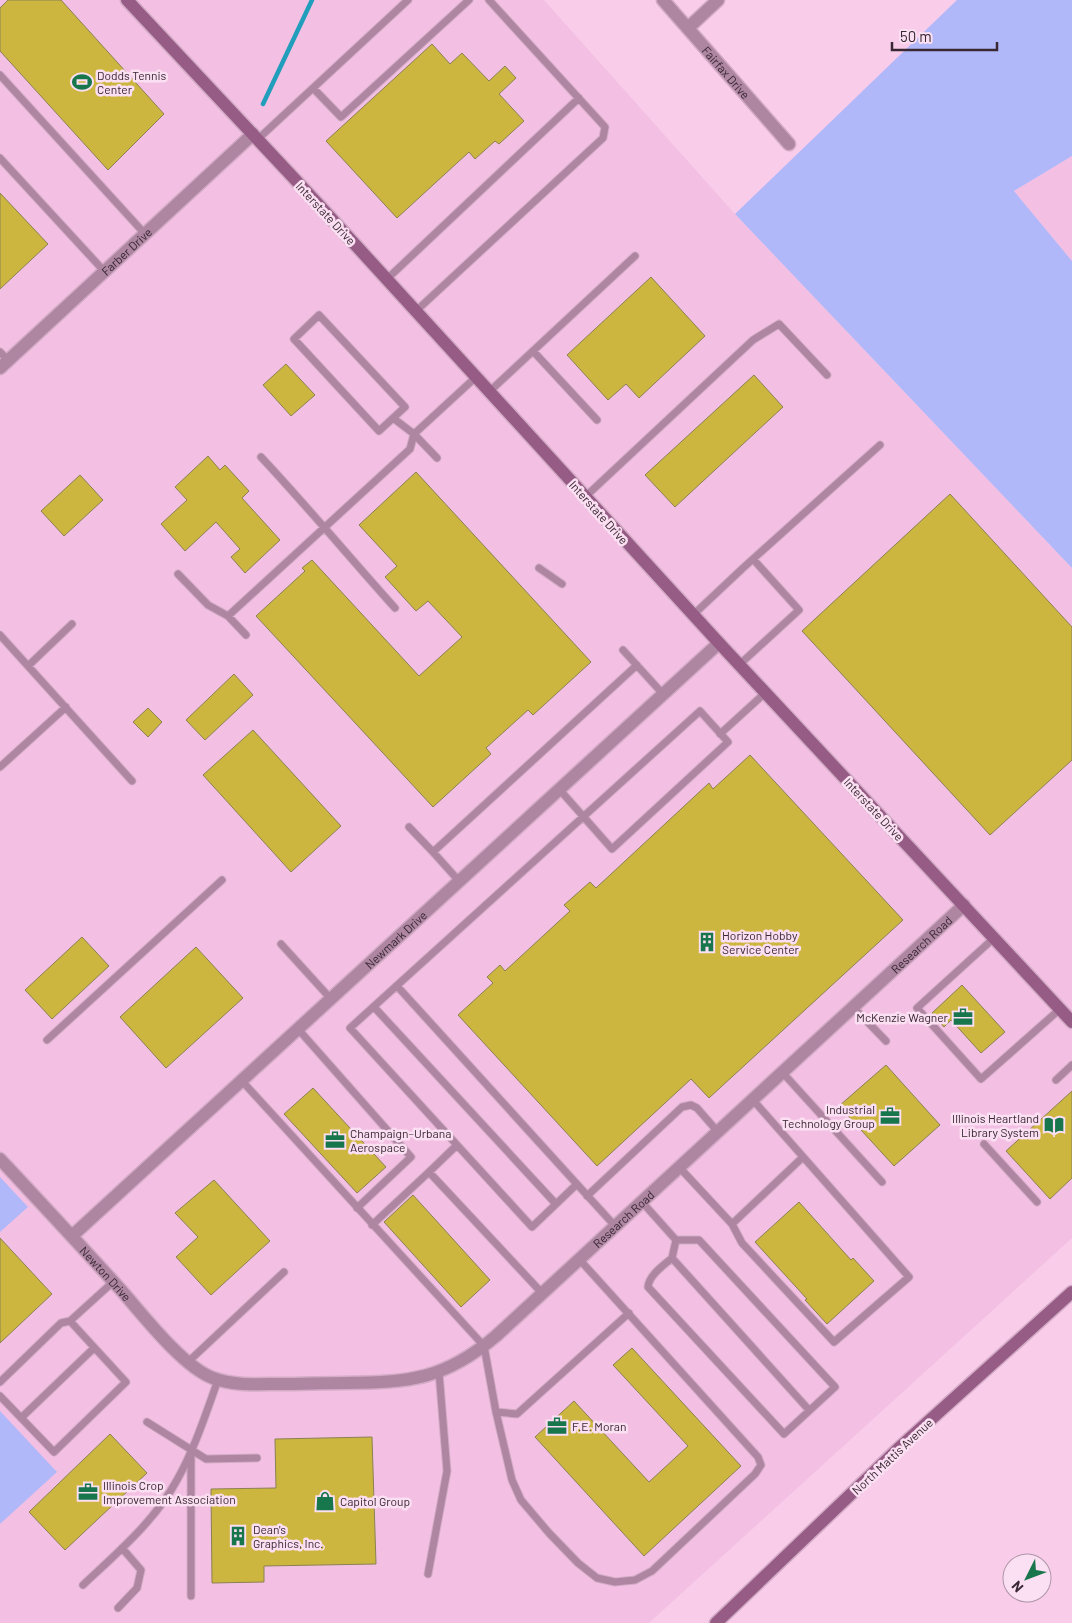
<svg xmlns="http://www.w3.org/2000/svg" width="1072" height="1623" font-family="Barlow,sans-serif">
<rect width="100%" height="100%" fill="#f9ccea"/>
<!-- built -->
<path fill="#f3c0e3" d="M 0,0 L 544,0 L 735,214 L 1072,568 L 1072,1238 L 649,1623 L 0,1623 Z
M 1072,156 L 1072,261 L 1014,191 Z"/>
<!-- green -->
<path fill="#b0b8fa" d="M 957,0 L 1072,0 L 1072,156 L 1014,191 L 1072,261 L 1072,568 L 735,214 Z
M 0,1177 L 28,1207 L 0,1232 Z
M 0,1411 L 57,1472 L 0,1524 Z"/>
<g fill="none" stroke-linecap="round" stroke-linejoin="round">
<!-- stream -->
<path stroke="#219ebb" stroke-width="4.5" d="M 263,104 L 312,0"/>
</g>
<!-- building -->
<path fill="#cdb63f" stroke="#8a8153" d="M 8,0 L 61,0 L 164,114 L 108,170 L 0,51 L 0,8 Z
M 432,44 L 450,64 L 462,53 L 489,81 L 505,66 L 516,78 L 499,94 L 524,121 L 499,144 L 495,141 L 475,159 L 469,152 L 397,218 L 326,141 Z
M 0,193 L 48,244 L 0,289 Z
M 651,277 L 705,336 L 639,398 L 626,384 L 608,400 L 567,355 Z
M 286,364 L 315,395 L 291,416 L 263,385 Z
M 754,375 L 783,407 L 675,507 L 645,475 Z
M 208,456 L 220,470 L 225,465 L 249,491 L 242,498 L 280,540 L 245,573 L 231,557 L 240,549 L 216,522 L 185,551 L 161,524 L 187,500 L 175,487 Z
M 416,472 L 591,662 L 533,715 L 528,710 L 486,748 L 491,754 L 433,807 L 256,616 L 305,571 L 302,568 L 312,560 L 419,676 L 462,637 L 428,601 L 416,611 L 385,577 L 397,566 L 359,525 Z
M 80,475 L 103,500 L 64,536 L 41,511 Z
M 950,494 L 1072,627 L 1072,760 L 990,835 L 802,631 Z
M 234,674 L 253,695 L 205,740 L 186,720 Z
M 148,708 L 162,722 L 148,737 L 133,722 Z
M 253,730 L 341,826 L 291,872 L 203,775 Z
M 750,755 L 903,920 L 709,1098 L 691,1079 L 597,1166 L 458,1015 L 493,983 L 487,977 L 500,965 L 505,971 L 570,911 L 564,905 L 590,882 L 596,888 L 709,783 L 713,789 Z
M 82,937 L 109,966 L 52,1019 L 25,990 Z
M 196,947 L 243,998 L 166,1068 L 120,1017 Z
M 962,985 L 1005,1032 L 981,1053 L 951,1020 L 944,1027 L 932,1013 Z
M 886,1065 L 940,1125 L 894,1166 L 839,1106 Z
M 313,1088 L 386,1167 L 357,1193 L 284,1114 Z
M 1072,1091 L 1072,1178 L 1050,1199 L 1006,1151 Z
M 214,1180 L 270,1241 L 211,1295 L 176,1257 L 198,1237 L 175,1213 Z
M 413,1195 L 490,1280 L 461,1307 L 384,1222 Z
M 799,1202 L 851,1260 L 853,1258 L 874,1281 L 827,1324 L 805,1300 L 807,1299 L 755,1242 Z
M 0,1238 L 52,1294 L 0,1343 Z
M 632,1348 L 741,1466 L 644,1556 L 535,1437 L 574,1401 L 649,1482 L 688,1446 L 613,1365 Z
M 110,1434 L 147,1473 L 65,1550 L 29,1512 Z
M 372,1437 L 376,1564 L 264,1566 L 264,1582 L 212,1583 L 211,1489 L 276,1488 L 275,1439 Z"/>
<g fill="none" stroke-linecap="round" stroke-linejoin="round">
<defs>
<path id="lane" d="M 0,75 L 145,234
M 313,88 L 341,117 L 469,0
M 258,139 L 408,0
M 0,158 L 104,271
M 387,279 L 579,98
M 416,311 L 603,138 L 605,127 L 489,0
M 319,315 L 405,407 L 379,431 L 294,339 Z
M 533,351 L 597,420
M 0,352 L 8,360
M 490,391 L 635,256
M 393,418 L 414,434 L 437,458
M 261,457 C 307,506 350,558 395,608
M 585,497 L 753,340 L 779,324 L 827,375
M 539,568 L 562,584
M 178,574 L 208,605 L 228,616 L 246,635
M 693,615 L 743,568 L 880,445
M 228,616 L 410,449 L 414,434 L 476,377
M 0,635 L 132,781
M 623,650 L 663,694
M 739,665 L 799,610 L 753,559
M 28,666 L 72,624
M 720,734 L 765,693
M 0,767 L 66,707
M 559,789 L 612,849 L 728,742 L 700,711 C 583,817 466,922 350,1028 L 532,1227 L 577,1184
M 409,827 L 433,852 L 637,665
M 433,852 L 459,881
M 994,938 L 917,1008 L 981,1079 L 1060,1009
M 281,944 L 331,999
M 397,986 L 615,1226
M 374,1007 L 556,1204
M 853,1007 L 886,1041
M 298,1029 L 411,1157 L 357,1208
M 47,1040 L 222,880
M 782,1072 L 882,1182
M 1056,1080 L 1072,1065
M 242,1081 L 484,1346 L 496,1412 L 512,1480 L 521,1500 L 549,1533 L 578,1563 L 597,1578 L 615,1582 L 635,1580 L 652,1571 L 755,1474 L 761,1465 L 758,1457 L 579,1259
M 984,1144 L 1037,1202
M 679,1167 L 732,1224 L 742,1243 L 834,1342 L 909,1277 L 753,1100
M 429,1172 L 457,1145
M 587,1196 L 682,1107 L 691,1105 L 697,1108 L 718,1132
M 642,1202 L 676,1240 L 699,1240 L 835,1387 L 784,1434 L 648,1287 C 649,1275 663,1266 672,1258
M 732,1224 L 803,1157
M 372,1225 L 429,1172 L 542,1293
M 676,1240 L 672,1258 L 809,1410
M 188,1362 L 284,1272
M 0,1382 L 61,1323 L 70,1321
M 0,1396 L 54,1452 L 126,1382 L 70,1321 L 113,1282
M 496,1412 L 517,1414 L 629,1313
M 21,1418 L 94,1348
M 147,1422 L 206,1459 L 257,1458
M 428,1574 L 447,1471 L 439,1372
M 83,1585 C 117,1553 155,1521 177,1480 C 195,1448 206,1413 218,1380
M 191,1596 L 191,1453
M 118,1608 L 137,1588 L 141,1570 L 122,1548"/>
<g id="street">
<path id="s1" d="M 663,0 L 789,144"/>
<path d="M 688,28 L 718,0"/>
<path id="s2" d="M 0,368 L 253,134"/>
<path id="s3" d="M 0,1159 C 40,1202 81,1246 121,1290 C 143,1315 183,1367 213,1378 C 234,1386 258,1384 280,1384 C 302,1384 323,1383 345,1383 C 410,1382 444,1380 496,1336 L 964,905"/>
<path id="s4" d="M 72,1236 L 719,643"/>
</g>
<path id="secondary" d="M 127,0 L 319,205 L 719,643 L 1072,1022
M 716,1623 L 898,1449 L 1072,1292"/>
</defs>
<!-- lane casing -->
<use href="#lane" stroke="#d3abc6" stroke-width="9"/>
<!-- street casing -->
<use href="#street" stroke="#d3abc6" stroke-width="15"/>
<!-- secondary casing -->
<use href="#secondary" stroke="#d3abc6" stroke-width="15"/>
<!-- lane -->
<use href="#lane" stroke="#ae86a2" stroke-width="7"/>
<!-- street -->
<use href="#street" stroke="#ae86a2" stroke-width="12"/>
<!-- secondary -->
<use href="#secondary" stroke="#965c85" stroke-width="12"/>
</g>
<!-- icons -->
<defs>
<symbol id="stadium-bare" viewBox="-9 -9 18 18"><path d="M0-5a6.5 5 0 1 0 0 10a6.5 5 0 1 0 0-10ZM-3.5-1.8h7v3.6h-7Z" fill="#18764c" stroke="#fbdff2" stroke-width="2.5" paint-order="stroke"/></symbol>
<symbol id="building-bare" viewBox="-9 -9 18 18"><path d="M-4-6H4V6H1V3H-1V6H-4ZM-2.5-4.3h1.7v1.8h-1.7ZM.8-4.3h1.7v1.8H.8ZM-2.5-1h1.7V.8h-1.7ZM.8-1h1.7V.8H.8Z" fill="#18764c" stroke="#fbdff2" stroke-width="2.5" paint-order="stroke"/></symbol>
<symbol id="office-bare" viewBox="-9 -9 18 18"><path d="M-6-3h4V-5.5h4V-3h4V5H-6ZM-1-4.5V-3h2v-1.5ZM-6 0V1H6V0Z" fill="#18764c" stroke="#fbdff2" stroke-width="2.5" paint-order="stroke"/></symbol>
<symbol id="library-bare" viewBox="-9 -9 18 18"><path d="M-6-4Q-3-5.5-.7-3.5V5Q-3 3-6 4ZM6-4Q3-5.5 .7-3.5V5Q3 3 6 4Z" fill="#18764c" stroke="#fbdff2" stroke-width="2.5" paint-order="stroke"/></symbol>
<symbol id="shop-bare" viewBox="-9 -9 18 18"><path d="M-5-2.5h2.3a2.7 3.5 0 0 1 5.4 0H5L5.5 6h-11ZM-1.5-2.5h3a1.5 2.3 0 0 0-3 0Z" fill="#18764c" stroke="#fbdff2" stroke-width="2.5" paint-order="stroke"/></symbol>
</defs>
<g fill-rule="evenodd">
<use href="#stadium-bare" x="68" y="68" width="28" height="28"/>
<use href="#building-bare" x="693" y="928" width="28" height="28"/>
<use href="#office-bare" x="949" y="1003" width="28" height="28"/>
<use href="#office-bare" x="876" y="1102" width="28" height="28"/>
<use href="#library-bare" x="1040" y="1111" width="28" height="28"/>
<use href="#office-bare" x="321" y="1126" width="28" height="28"/>
<use href="#office-bare" x="543" y="1412" width="28" height="28"/>
<use href="#office-bare" x="74" y="1478" width="28" height="28"/>
<use href="#shop-bare" x="311" y="1487" width="28" height="28"/>
<use href="#building-bare" x="224" y="1522" width="28" height="28"/>
</g>
<g text-anchor="middle" dominant-baseline="central" stroke-width="5" stroke-linejoin="round" paint-order="stroke">
<!-- street labels -->
<g font-size="12" fill="#392834" stroke="#fbdff2">
<text stroke="none"><textPath href="#s1" startOffset="96">Fairfax Drive</textPath></text>
<text transform="translate(326 213) rotate(47)">Interstate Drive</text>
<text stroke="none"><textPath href="#s2" startOffset="172">Farber Drive</textPath></text>
<text transform="translate(599 512) rotate(48)">Interstate Drive</text>
<text transform="translate(874 809) rotate(47)">Interstate Drive</text>
<text stroke="none"><textPath href="#s4" startOffset="439">Newmark Drive</textPath></text>
<text stroke="none"><textPath href="#s3" startOffset="1180">Research Road</textPath></text>
<text stroke="none"><textPath href="#s3" startOffset="775">Research Road</textPath></text>
<text stroke="none"><textPath href="#s3" startOffset="156">Newton Drive</textPath></text>
<text transform="translate(892 1456) rotate(-43)">North Mattis Avenue</text>
</g>
<!-- poi labels -->
<g font-size="12" fill="#392834" stroke="#fbdff2" text-anchor="start">
<text x="97" y="75">Dodds Tennis<tspan x="97" dy="14">Center</tspan></text>
<text x="722" y="935">Horizon Hobby<tspan x="722" dy="14">Service Center</tspan></text>
<text x="948" y="1017" text-anchor="end">McKenzie Wagner</text>
<text x="875" y="1109" text-anchor="end">Industrial<tspan x="875" dy="14">Technology Group</tspan></text>
<text x="1039" y="1118" text-anchor="end">Illinois Heartland<tspan x="1039" dy="14">Library System</tspan></text>
<text x="350" y="1133">Champaign–Urbana<tspan x="350" dy="14">Aerospace</tspan></text>
<text x="572" y="1426">F.E. Moran</text>
<text x="103" y="1485">Illinois Crop<tspan x="103" dy="14">Improvement Association</tspan></text>
<text x="340" y="1501">Capitol Group</text>
<text x="253" y="1529">Dean's<tspan x="253" dy="14">Graphics, Inc.</tspan></text>
</g>
</g>
<!-- north arrow -->
<g transform="translate(1027 1578) rotate(228)"><circle r="24" fill="#fbdff2" stroke="#ad96a6"/>
<path d="M0-4L9 19L0 12L-9 19Z" fill="#18764c"/>
<text y="-8" font-size="14" font-weight="bold" text-anchor="middle" fill="#392834">N</text>
</g>
<!-- scale -->
<path d="M892 42v8h105v-8" fill="none" stroke="#392834" stroke-width="2.5"/>
<text x="900" y="42" font-size="15" fill="#392834" stroke="#fbdff2" stroke-width="4" paint-order="stroke">50 m</text>
</svg>
